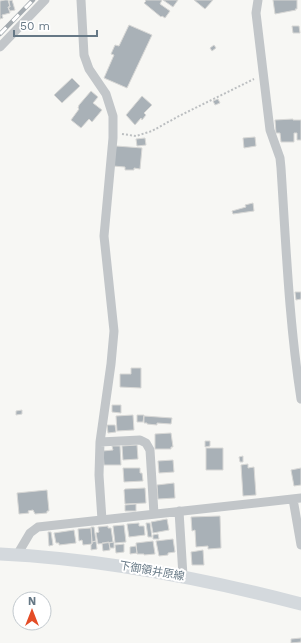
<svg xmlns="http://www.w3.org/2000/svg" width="301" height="643" font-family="'Work Sans','Noto Sans JP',sans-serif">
<rect width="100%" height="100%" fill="#f7f7f4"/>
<!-- building -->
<path fill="#a9b1b7" stroke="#d8d8d6" d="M 5,0 L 8,0 L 10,7 L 8,7 L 10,13 L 2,15 L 3,18 L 0,19 L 0,1 Z
M 12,0 L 15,10 L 10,11 L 8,7 L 10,7 L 9,1 Z
M 145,0 L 162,0 L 160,4 L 170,11 L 165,18 L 162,16 L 161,17 L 144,3 L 146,1 Z
M 163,0 L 178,0 L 173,7 Z
M 194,0 L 213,0 L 205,9 Z
M 273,0 L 297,0 L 297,9 L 295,9 L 296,10 L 275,14 Z
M 129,25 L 152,35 L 127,88 L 104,78 L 114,55 L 111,54 L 115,45 L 119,46 Z
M 292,26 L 299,26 L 300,33 L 293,33 Z
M 214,45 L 216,48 L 212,51 L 210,48 Z
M 72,78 L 80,86 L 62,103 L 54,95 Z
M 91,91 L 98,97 L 93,103 L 102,110 L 92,122 L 89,119 L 81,128 L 71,120 L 79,109 L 78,108 L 79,105 Z
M 142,96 L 152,105 L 144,113 L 146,115 L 142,120 L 141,118 L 135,125 L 126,115 Z
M 218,99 L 220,103 L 215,105 L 213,101 Z
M 293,119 L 293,120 L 301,120 L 301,140 L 297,140 L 297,133 L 294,133 L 294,142 L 281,142 L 280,133 L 276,133 L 275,120 Z
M 255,137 L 256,146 L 244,148 L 243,138 Z
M 145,138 L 146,145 L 137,146 L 136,139 Z
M 116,146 L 142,148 L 140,169 L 134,168 L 134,170 L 125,170 L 125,167 L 113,166 Z
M 253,203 L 254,211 L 233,214 L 232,211 L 246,207 L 245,205 Z
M 295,292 L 301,292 L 301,299 L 296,300 Z
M 131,368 L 141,368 L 141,388 L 120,387 L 120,374 L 131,374 Z
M 112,405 L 121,405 L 121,413 L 112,412 Z
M 22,410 L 22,414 L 16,415 L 16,411 Z
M 133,415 L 134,430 L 117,431 L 116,416 Z
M 137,415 L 144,415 L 143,422 L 137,422 Z
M 144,416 L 172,418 L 171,424 L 157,423 L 157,425 L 147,424 L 147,423 L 144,423 Z
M 107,425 L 115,425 L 116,432 L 108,433 Z
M 171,433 L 173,447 L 171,447 L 171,449 L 155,449 L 155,434 Z
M 205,441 L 210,441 L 210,446 L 205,447 Z
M 137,445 L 138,459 L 123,460 L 122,446 Z
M 112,446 L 120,446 L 121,465 L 104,465 L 103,451 L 113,450 Z
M 206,448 L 223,448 L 223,470 L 206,470 Z
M 243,456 L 243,462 L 240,462 L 239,457 Z
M 173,460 L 174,472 L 159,473 L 158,461 Z
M 248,464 L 248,468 L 254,467 L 256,495 L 243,496 L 241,465 Z
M 123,468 L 140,468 L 140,473 L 142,473 L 143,481 L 124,482 Z
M 301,468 L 301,485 L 294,486 L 291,470 Z
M 174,483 L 175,498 L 158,499 L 157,485 Z
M 145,488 L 146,503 L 125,504 L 124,490 L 125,489 Z
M 47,490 L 49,511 L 47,511 L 47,513 L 35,514 L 33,510 L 28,511 L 29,513 L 19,514 L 17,493 Z
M 136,504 L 136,511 L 125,511 L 125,505 Z
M 220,516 L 221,548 L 208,549 L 208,546 L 196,547 L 195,530 L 192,531 L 191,517 Z
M 167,519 L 169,530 L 153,533 L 151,522 Z
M 139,523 L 139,526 L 144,526 L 145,535 L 129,537 L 127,524 Z
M 146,523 L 150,523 L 152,537 L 148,537 Z
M 124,525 L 126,542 L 115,543 L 113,526 Z
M 108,526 L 108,528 L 111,528 L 113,542 L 98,544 L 96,533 L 99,532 L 98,527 Z
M 91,527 L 94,527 L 96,541 L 92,542 Z
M 91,528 L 92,544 L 83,545 L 82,540 L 79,541 L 78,529 Z
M 74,530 L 76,543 L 59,545 L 59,543 L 56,543 L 54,533 Z
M 48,532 L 51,532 L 53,545 L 49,546 Z
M 158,534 L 159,539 L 153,539 L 153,535 Z
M 173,539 L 175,552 L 168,553 L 168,555 L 159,556 L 156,541 Z
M 96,541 L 97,549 L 91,550 L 91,545 L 92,544 L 92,542 Z
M 153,541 L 155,554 L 144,555 L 144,554 L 137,554 L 136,543 Z
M 109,542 L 110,550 L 103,551 L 102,543 Z
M 114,542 L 114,548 L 110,548 L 109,543 Z
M 124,544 L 124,552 L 116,553 L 115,545 Z
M 136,546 L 137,553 L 130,554 L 130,547 Z
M 203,550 L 204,565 L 192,565 L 191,552 Z
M 301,638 L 301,642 L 291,643 L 291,639 Z"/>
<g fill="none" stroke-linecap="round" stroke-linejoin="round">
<!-- path -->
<path stroke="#bcbfc1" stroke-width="2" stroke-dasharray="2 2" stroke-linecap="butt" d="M 122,134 L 136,136 L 152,131 L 179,116 L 254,79"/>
<!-- street -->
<path stroke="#c2c6c9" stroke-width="9" d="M 81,0 L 84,55 L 89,69 L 106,94 L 113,116 L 113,138 L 104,236 L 114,331 L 111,364 L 100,442 L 99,475 L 102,520
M 258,0 L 256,13 L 270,130 L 280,158 L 281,168 C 286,245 289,323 301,399
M 0,47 L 45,0
M 100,442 L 140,440 L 146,443 L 150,450 L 154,514
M 293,499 L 301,545
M 179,511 L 183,576
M 17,555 L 30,533 L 38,527 L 301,498"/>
<!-- secondary -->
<path stroke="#d4d9dd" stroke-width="13" d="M 0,554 C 102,559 202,578 301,604"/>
<defs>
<path id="rail" d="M 0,34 L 33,0"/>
</defs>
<!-- rail casing -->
<use href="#rail" stroke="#a3aaaf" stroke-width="4.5"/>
<!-- rail -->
<use href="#rail" stroke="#fff" stroke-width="3" stroke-dasharray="9" stroke-linecap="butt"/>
</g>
<g text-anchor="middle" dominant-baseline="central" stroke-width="4" stroke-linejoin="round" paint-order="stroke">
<!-- street labels -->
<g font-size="11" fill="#667885" stroke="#fff">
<text transform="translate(152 571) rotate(10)">下御領井原線</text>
</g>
</g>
<!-- north arrow -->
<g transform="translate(32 611)"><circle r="19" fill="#ffffff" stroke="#c2c9ce"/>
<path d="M0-3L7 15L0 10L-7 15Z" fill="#e44c26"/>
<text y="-6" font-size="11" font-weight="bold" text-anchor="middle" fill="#667885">N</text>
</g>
<!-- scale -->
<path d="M14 30v6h83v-6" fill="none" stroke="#667885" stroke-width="2"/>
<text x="20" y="30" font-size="12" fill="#667885" stroke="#ffffff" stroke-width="3" paint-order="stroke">50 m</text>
</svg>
